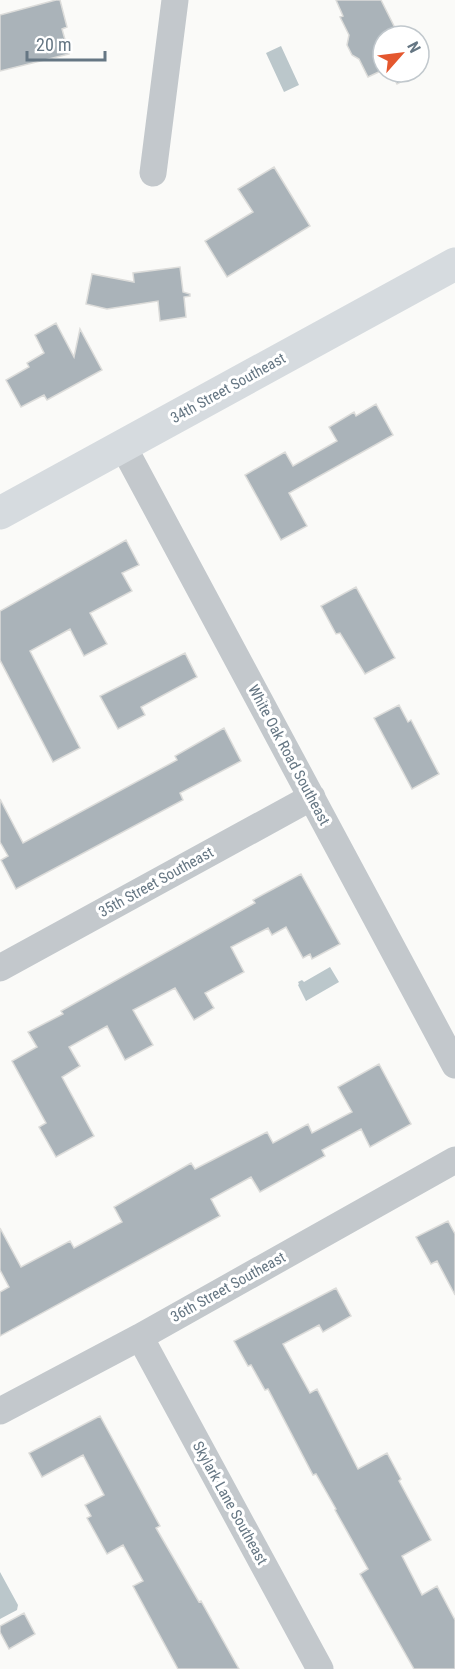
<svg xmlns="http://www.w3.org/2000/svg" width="455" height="1669" font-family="'Roboto Condensed',sans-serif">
<rect width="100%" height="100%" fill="#fafaf8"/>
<!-- water -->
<path fill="#bbc7cb" d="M 281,46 L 299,85 L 284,92 L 266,53 Z
M 330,967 L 339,982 L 306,1001 L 298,985 L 299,984 L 298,982 L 302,980 L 304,982 Z
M 0,1572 L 18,1605 L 17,1610 L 0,1619 Z"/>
<!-- building -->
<path fill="#aab3b9" stroke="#dcdcda" stroke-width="1.5" d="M 56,0 L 60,0 L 67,27 L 62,29 L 69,54 L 0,71 L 0,15 Z
M 336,0 L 381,0 L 399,36 L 383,36 L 383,70 L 368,77 L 359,59 L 352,55 L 347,45 L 349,35 L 340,17 L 343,16 Z
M 391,72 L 417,72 L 417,73 L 397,84 Z
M 274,167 L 310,226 L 227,277 L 205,241 L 253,212 L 238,189 Z
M 180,267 L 183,292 L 190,294 L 190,296 L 184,297 L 186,317 L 160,321 L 158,301 L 107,309 L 86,304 L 92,274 L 134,282 L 133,273 Z
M 56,323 L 74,357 L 80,329 L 102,370 L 47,400 L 44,395 L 21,407 L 6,380 L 29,367 L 27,363 L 44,353 L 35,335 Z
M 376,404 L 393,435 L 289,493 L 307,526 L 281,540 L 245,475 L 285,452 L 293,466 L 337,441 L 329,427 L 354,412 L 356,416 Z
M 126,540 L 139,565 L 122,573 L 132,591 L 90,613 L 107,644 L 84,656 L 70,629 L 30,651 L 80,748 L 53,762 L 0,660 L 0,611 Z
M 356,587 L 395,658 L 365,674 L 340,633 L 336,634 L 321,606 Z
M 185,653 L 197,677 L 141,707 L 145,715 L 118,729 L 100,696 Z
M 399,705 L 408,722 L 411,720 L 439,774 L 412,789 L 374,718 Z
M 224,728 L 241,761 L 180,793 L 183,800 L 16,889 L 1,860 L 8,856 L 0,842 L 0,799 L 23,843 L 177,760 L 175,756 Z
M 301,874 L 340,944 L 312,959 L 310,954 L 303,958 L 286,927 L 272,935 L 268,928 L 231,947 L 244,972 L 205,993 L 214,1008 L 194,1020 L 175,988 L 133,1010 L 153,1045 L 125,1060 L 107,1026 L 69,1047 L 80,1066 L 62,1077 L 94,1136 L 56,1157 L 39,1127 L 46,1123 L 12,1061 L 37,1047 L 28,1032 L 63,1014 L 61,1011 L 255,903 L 253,900 Z
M 379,1064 L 411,1124 L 370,1147 L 361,1129 L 322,1150 L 325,1156 L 260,1192 L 251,1177 L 211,1199 L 220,1216 L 0,1336 L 0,1292 L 9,1287 L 0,1270 L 0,1228 L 21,1267 L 70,1241 L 74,1248 L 122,1222 L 114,1207 L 191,1163 L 195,1169 L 267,1132 L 273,1143 L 308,1124 L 312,1133 L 352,1112 L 338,1087 Z
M 448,1221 L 455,1234 L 455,1295 L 437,1261 L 431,1264 L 416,1237 Z
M 336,1288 L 351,1316 L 323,1332 L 319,1325 L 283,1344 L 310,1393 L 317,1389 L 358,1469 L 387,1453 L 401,1479 L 399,1481 L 431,1540 L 402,1556 L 422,1595 L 437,1586 L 455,1620 L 455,1669 L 414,1669 L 360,1574 L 368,1569 L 335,1510 L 336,1509 L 316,1474 L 313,1475 L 268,1389 L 265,1390 L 251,1365 L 248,1366 L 234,1341 Z
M 100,1416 L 160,1526 L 156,1528 L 199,1602 L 201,1601 L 239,1669 L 178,1669 L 133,1586 L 143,1581 L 123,1545 L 107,1554 L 87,1518 L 91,1516 L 85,1505 L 104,1495 L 83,1455 L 42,1477 L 29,1453 Z
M 24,1613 L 35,1634 L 9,1649 L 0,1632 L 0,1626 Z"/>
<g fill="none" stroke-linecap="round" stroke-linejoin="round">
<!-- street -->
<path stroke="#c3c8cc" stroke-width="27" d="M 153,173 L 175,0
M 123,446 L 455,1065
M 0,968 L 312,797
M 140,1337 L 320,1669
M 0,1411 L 140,1337 L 455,1160"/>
<!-- secondary -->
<path stroke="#d6dbdf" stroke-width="33" d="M 0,513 L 455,264"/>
</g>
<g text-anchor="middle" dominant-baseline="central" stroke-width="6" stroke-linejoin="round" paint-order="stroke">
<!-- street labels -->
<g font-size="15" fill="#657683" stroke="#fff">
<text transform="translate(228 388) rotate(-29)">34th Street Southeast</text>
<text transform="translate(289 755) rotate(62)">White Oak Road Southeast</text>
<text transform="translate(156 882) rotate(-29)">35th Street Southeast</text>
<text transform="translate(228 1287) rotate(-29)">36th Street Southeast</text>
<text transform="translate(230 1503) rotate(61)">Skylark Lane Southeast</text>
</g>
</g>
<!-- north arrow -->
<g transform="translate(401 54) rotate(62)"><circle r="28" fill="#ffffff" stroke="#c1c8cd" stroke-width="1.5"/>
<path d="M0-4.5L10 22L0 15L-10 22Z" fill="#e4572e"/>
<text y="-9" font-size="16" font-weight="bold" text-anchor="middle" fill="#657683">N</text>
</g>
<!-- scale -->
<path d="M27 51v9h78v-9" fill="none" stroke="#657683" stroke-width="3"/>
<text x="36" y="51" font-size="18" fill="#657683" stroke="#ffffff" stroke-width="4.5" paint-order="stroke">20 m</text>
</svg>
